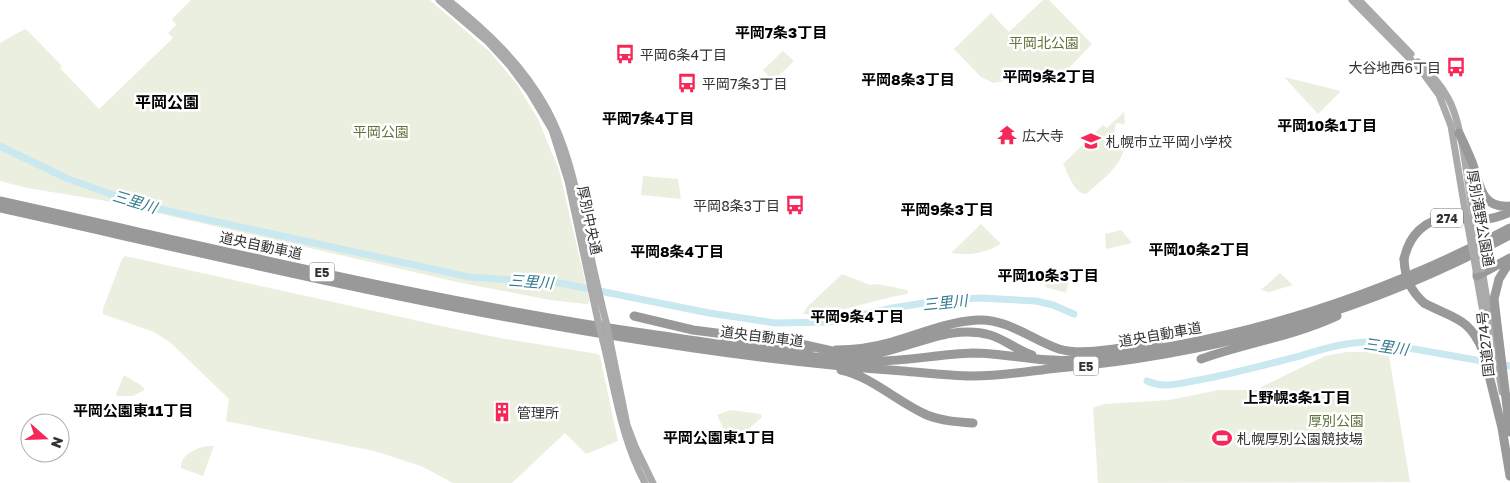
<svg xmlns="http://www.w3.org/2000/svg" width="1510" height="483" font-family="'Golos Text','Noto Sans JP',sans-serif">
<rect width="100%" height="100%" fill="#fff"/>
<!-- green -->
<path fill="#ebefdf" d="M 191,0 L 430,0 L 490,52 L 516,83 L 538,119 L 559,170 L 590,302 L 586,304 L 550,300 L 457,282 L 101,200 L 27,188 L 0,181 L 0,43 L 25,29 L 28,31 L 62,66 L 60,68 L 99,109 L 173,38 L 168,33 L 176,25 L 172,19 Z
M 1043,0 L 1049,0 L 1092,44 L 1067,70 L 993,83 L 981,77 L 954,49 L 991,13 L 1009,32 Z
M 783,51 L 793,60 L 793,62 L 773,81 L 763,70 Z
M 1284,77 L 1341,91 L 1318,114 Z
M 1124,112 L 1125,124 L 1116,123 L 1112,143 L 1117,149 L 1124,150 C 1119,168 1100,182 1086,194 C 1073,193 1069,174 1063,164 L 1103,125 L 1107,128 Z
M 643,176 L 678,179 L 681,199 L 641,195 Z
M 981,224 L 1001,244 C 985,253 970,256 951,253 Z
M 1121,230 L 1132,243 L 1106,249 L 1105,234 Z
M 125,256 L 451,328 L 500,338 L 598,354 L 600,356 L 618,441 L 586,454 L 565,433 L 512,483 L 453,483 L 421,466 L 374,451 L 226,421 L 229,399 L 171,343 L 154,332 L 103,314 L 103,309 L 122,259 Z
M 1053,271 L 1068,276 L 1069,281 L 1066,293 L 1045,287 L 1049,274 Z
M 1280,273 L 1293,285 L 1269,292 L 1261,290 Z
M 842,274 L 870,285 L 878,284 L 907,290 L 908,294 C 873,299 838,315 803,314 L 807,307 Z
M 1347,352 L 1365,352 L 1389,356 L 1410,482 L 1098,483 L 1093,408 L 1104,404 L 1169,400 L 1219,390 L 1260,390 L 1261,387 L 1325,356 Z
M 124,375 L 141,385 L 145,390 L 133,396 L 117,396 L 116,394 Z
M 730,410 L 761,414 L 762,417 L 733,443 L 727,436 L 717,415 Z
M 208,446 L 214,446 L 203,476 L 181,468 C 180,455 196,448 208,446 Z"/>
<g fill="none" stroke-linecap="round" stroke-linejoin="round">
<!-- river -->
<path stroke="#cae8f0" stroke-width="7" d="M 0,146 L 66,178 L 141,205 L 469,277 L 560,283 L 709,313 L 775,323 L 828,322 L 893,308 L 936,301 L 980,298 L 1036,301 L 1053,305 L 1074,314
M 1147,381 C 1165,389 1180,383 1199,380 C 1232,374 1264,365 1296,357 C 1323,349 1347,341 1375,342 L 1510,366"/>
<!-- major -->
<path stroke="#aaa" stroke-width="7" d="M 439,0 L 487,41 L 510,66 L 530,93 L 552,130 L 568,181 L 598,321
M 448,0 C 487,31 523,65 547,109 C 567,146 575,185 584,225 C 591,257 598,290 606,322
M 1352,0 L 1420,69 L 1439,95 L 1451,126 L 1465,210
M 1359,0 L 1411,54
M 1418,62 C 1430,73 1440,83 1448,98 C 1463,125 1466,176 1472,208
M 1482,269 L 1502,392
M 1476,273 L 1489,346
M 603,341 C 615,390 621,438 645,483
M 610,341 L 627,425 L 635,446 L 653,483"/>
<!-- highway -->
<path stroke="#999" stroke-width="9" d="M 1459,133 C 1464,143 1468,152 1472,162 C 1480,183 1480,209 1510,206
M 0,201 C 218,249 435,303 656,335 C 725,345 794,357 864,361 C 901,363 936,354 973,353 C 1007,353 1040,363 1073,360 C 1227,345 1374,300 1510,228
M 0,208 C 230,259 460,315 694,348 C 763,358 833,366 903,371 C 926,373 949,376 973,376 C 1001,376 1030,371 1058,368 C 1216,354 1369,311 1510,235
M 1404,259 C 1409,236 1424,219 1449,218 C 1460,217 1472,220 1484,219 C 1493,219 1501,216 1510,212
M 1510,261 L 1499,279 L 1494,299 L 1510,432
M 1477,276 L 1510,258
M 1424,303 C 1454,319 1469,317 1483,351 L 1502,428 L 1510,476
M 634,316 L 693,330 L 732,335
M 724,339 L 810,349
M 836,350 C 855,350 874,347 892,342 C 920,334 947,322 977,320 C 1007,318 1032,340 1059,349 C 1087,357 1131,346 1160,339
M 860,355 C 903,354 946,322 990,335 C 1004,339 1017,350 1032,355
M 1201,359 C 1246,343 1294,336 1337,316
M 841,370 C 873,377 897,402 927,415 C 942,421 958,422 973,423"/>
<!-- major-bridge -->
<path stroke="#aaa" stroke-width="7" d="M 1472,208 L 1482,269
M 1465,210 L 1476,270
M 598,321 L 603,341
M 606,322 L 610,341"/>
<!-- highway-bridge -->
<path stroke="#999" stroke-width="9" d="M 1404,259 C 1405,278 1410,290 1424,303
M 801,344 L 845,354 L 860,355"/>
</g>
<!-- icons -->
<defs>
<symbol id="bus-bare" viewBox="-9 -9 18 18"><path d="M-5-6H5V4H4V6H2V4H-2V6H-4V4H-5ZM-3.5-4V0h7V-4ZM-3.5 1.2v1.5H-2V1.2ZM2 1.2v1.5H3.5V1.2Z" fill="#f52859" stroke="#fff" stroke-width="2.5" paint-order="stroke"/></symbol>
<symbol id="temple-bare" viewBox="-9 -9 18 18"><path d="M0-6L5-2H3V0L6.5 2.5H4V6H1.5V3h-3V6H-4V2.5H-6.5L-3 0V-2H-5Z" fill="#f52859" stroke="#fff" stroke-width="2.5" paint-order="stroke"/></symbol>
<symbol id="school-bare" viewBox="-9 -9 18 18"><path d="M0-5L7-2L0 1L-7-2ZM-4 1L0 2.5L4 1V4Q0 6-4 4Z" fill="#f52859" stroke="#fff" stroke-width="2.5" paint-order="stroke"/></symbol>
<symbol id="building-bare" viewBox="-9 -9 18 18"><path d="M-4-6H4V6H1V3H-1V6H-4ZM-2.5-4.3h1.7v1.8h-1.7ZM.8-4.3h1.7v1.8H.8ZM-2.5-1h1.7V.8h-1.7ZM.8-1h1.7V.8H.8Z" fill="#f52859" stroke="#fff" stroke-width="2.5" paint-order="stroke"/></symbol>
<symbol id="stadium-bare" viewBox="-9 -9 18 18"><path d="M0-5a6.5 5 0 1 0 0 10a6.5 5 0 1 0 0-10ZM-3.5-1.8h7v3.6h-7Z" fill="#f52859" stroke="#fff" stroke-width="2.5" paint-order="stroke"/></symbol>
</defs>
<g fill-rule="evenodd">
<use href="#bus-bare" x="611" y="40" width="28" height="28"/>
<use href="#bus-bare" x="1442" y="53" width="28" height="28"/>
<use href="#bus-bare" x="673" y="69" width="28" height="28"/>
<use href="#temple-bare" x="993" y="121" width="28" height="28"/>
<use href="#school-bare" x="1077" y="127" width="28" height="28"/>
<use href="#bus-bare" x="781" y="191" width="28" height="28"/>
<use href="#building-bare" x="488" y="398" width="28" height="28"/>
<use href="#stadium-bare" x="1208" y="424" width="28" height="28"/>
</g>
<g text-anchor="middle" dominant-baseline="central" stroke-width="5" stroke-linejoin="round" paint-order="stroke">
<!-- shield labels -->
<g fill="#fff" stroke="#707070" stroke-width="1">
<rect x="1431" y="208.5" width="32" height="19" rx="4"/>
<rect x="309.5" y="262.5" width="25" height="19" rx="4"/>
<rect x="1073.5" y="356.5" width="25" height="19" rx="4"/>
</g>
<g font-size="12" font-weight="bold" fill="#323232">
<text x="1447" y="218">274</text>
<text x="322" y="272">E5</text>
<text x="1086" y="366">E5</text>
</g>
<!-- park labels -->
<g font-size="14" fill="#5e733a" stroke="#fff">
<text x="1044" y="42">平岡北公園</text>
<text x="381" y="131">平岡公園</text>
<text x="1336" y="420">厚別公園</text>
</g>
<!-- poi labels -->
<g font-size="14" fill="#323232" stroke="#fff" text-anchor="start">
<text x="640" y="54">平岡6条4丁目</text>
<text x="1441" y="67" text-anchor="end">大谷地西6丁目</text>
<text x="702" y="83">平岡7条3丁目</text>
<text x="1022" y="135">広大寺</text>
<text x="1106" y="141">札幌市立平岡小学校</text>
<text x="780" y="205" text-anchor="end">平岡8条3丁目</text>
<text x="517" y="412">管理所</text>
<text x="1237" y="438">札幌厚別公園競技場</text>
</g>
<!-- street labels -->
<g font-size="14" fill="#323232" stroke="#fff">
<text transform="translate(1481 218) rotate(80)">厚別滝野公園通</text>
<text transform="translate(590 220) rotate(78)">厚別中央通</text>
<text transform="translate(261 245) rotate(12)">道央自動車道</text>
<text transform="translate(1160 334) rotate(-10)">道央自動車道</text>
<text transform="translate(762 336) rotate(7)">道央自動車道</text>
<text transform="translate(1485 344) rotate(-96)">国道274号</text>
</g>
<!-- neighbourhood labels -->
<g font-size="15" font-weight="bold" fill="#000" stroke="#fff">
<text x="781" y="32">平岡7条3丁目</text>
<text x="1049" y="76">平岡9条2丁目</text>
<text x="908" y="79">平岡8条3丁目</text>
<text x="648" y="118">平岡7条4丁目</text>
<text x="1327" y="125">平岡10条1丁目</text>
<text x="947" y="209">平岡9条3丁目</text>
<text x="1199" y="249">平岡10条2丁目</text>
<text x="677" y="251">平岡8条4丁目</text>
<text x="1048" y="275">平岡10条3丁目</text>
<text x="857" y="316">平岡9条4丁目</text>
<text x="1297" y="397">上野幌3条1丁目</text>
<text x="133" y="410">平岡公園東11丁目</text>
<text x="719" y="437">平岡公園東1丁目</text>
</g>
<!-- water labels -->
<g font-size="15" font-style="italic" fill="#337a8f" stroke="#fff">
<text transform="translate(135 201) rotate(17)">三里川</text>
<text transform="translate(531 281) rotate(4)">三里川</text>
<text transform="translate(945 302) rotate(-6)">三里川</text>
<text transform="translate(1386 346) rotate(8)">三里川</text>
</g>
<!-- quarter labels -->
<g font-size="16" font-weight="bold" fill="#000" stroke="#fff">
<text x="167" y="102">平岡公園</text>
</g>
</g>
<!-- north arrow -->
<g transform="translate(45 438) rotate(110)"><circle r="24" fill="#ffffff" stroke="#adadad"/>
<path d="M0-4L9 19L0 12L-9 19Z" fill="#f52859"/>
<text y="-8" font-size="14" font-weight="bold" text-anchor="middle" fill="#323232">N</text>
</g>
</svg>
